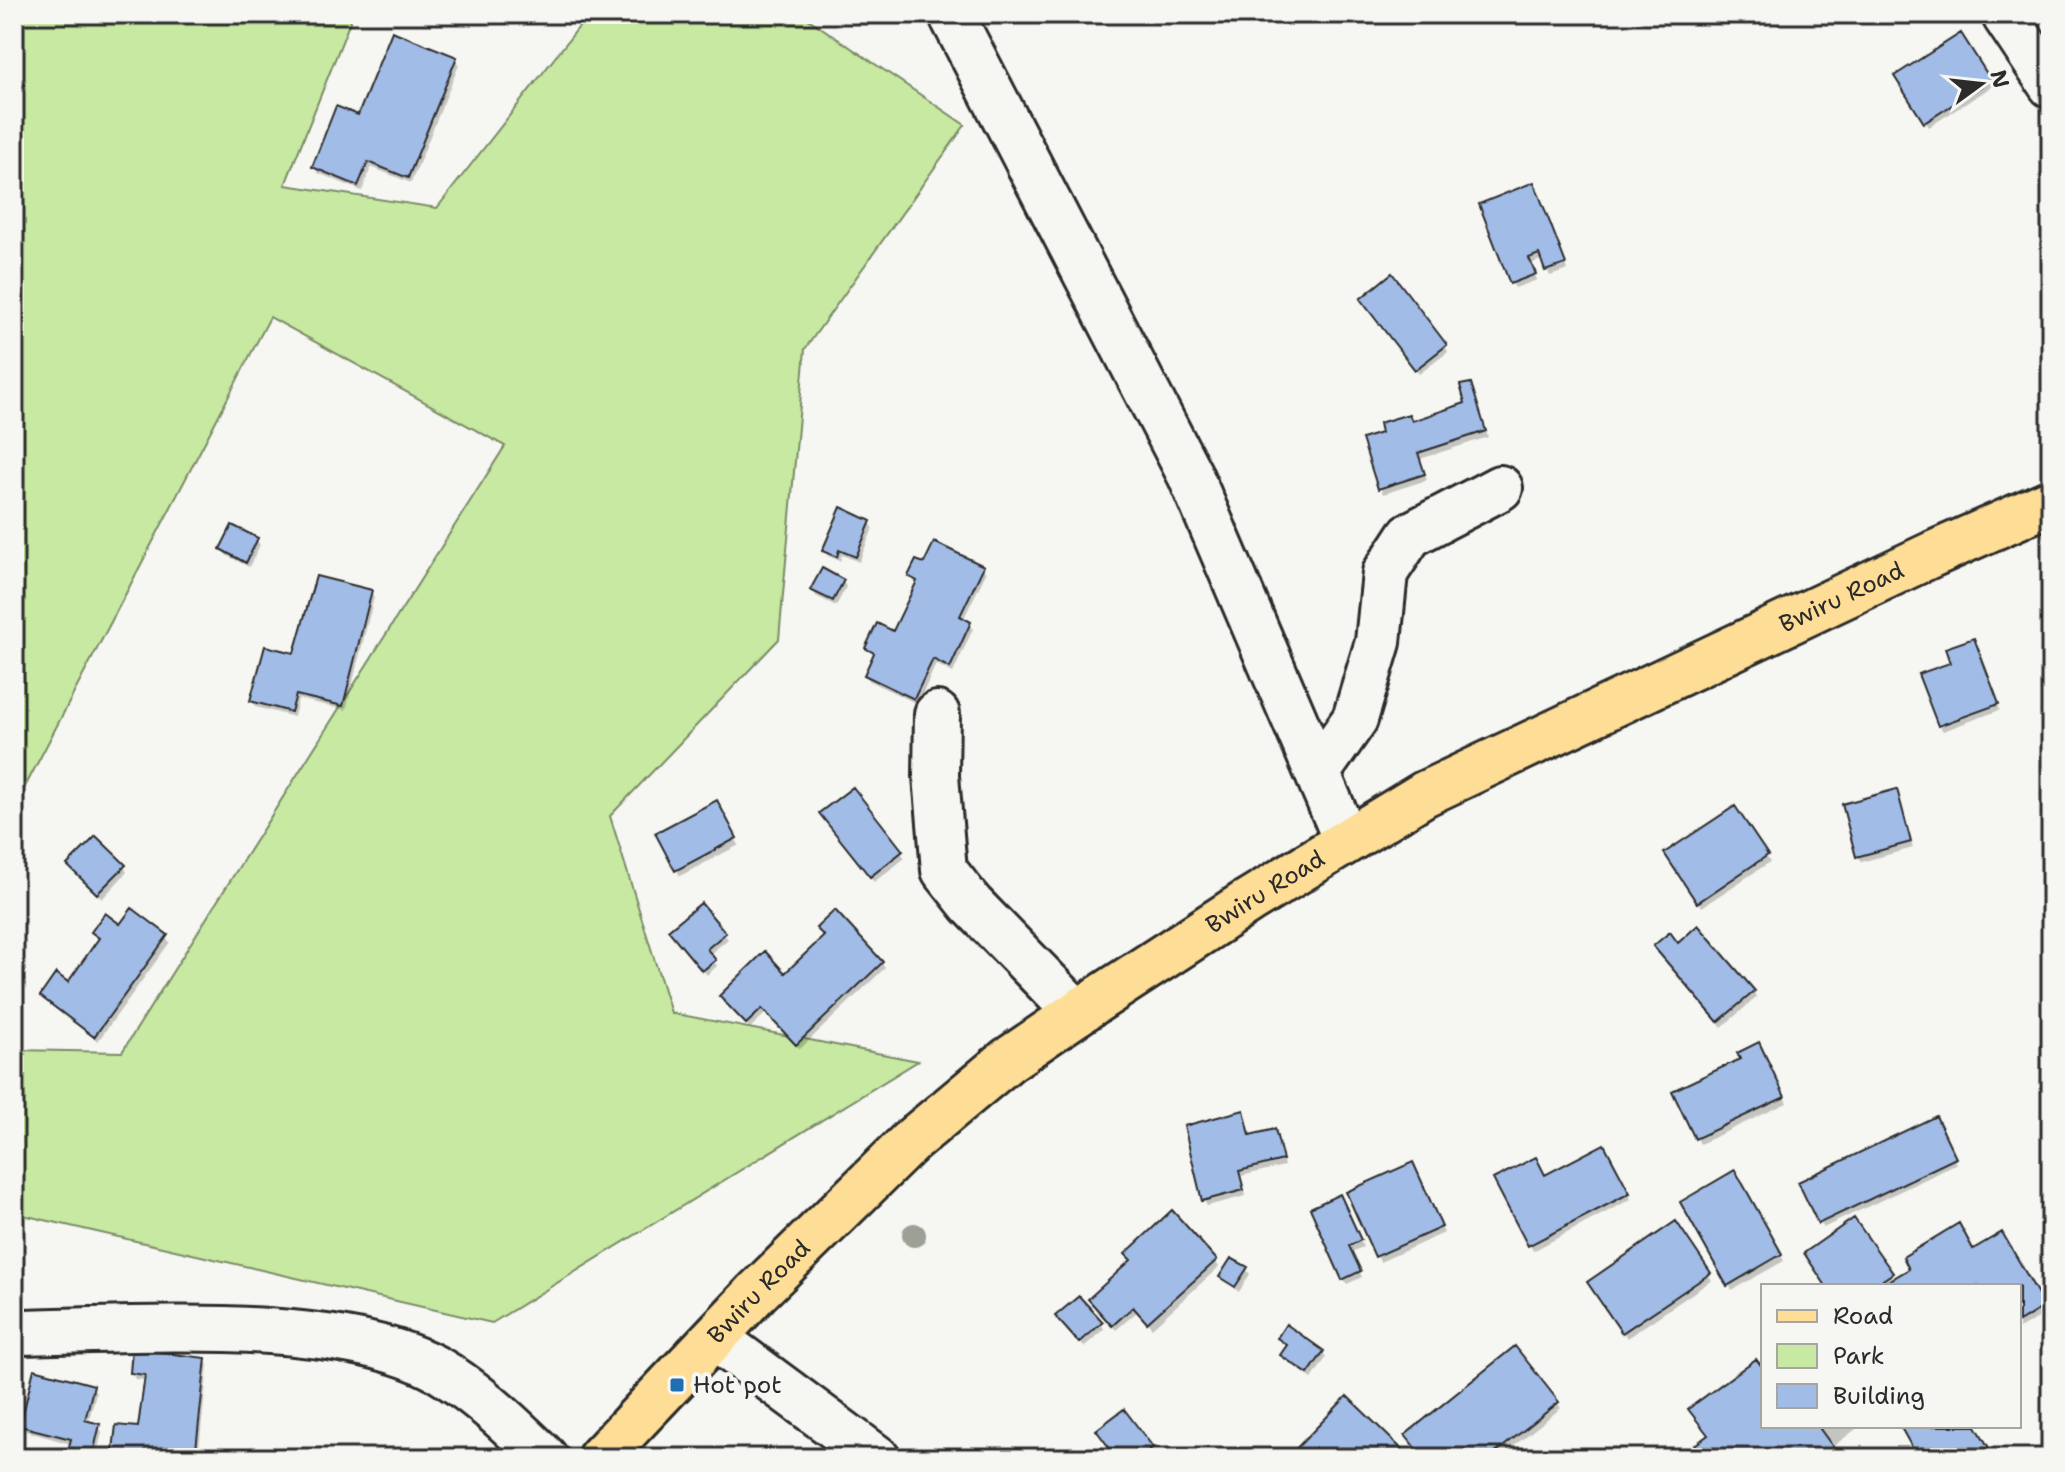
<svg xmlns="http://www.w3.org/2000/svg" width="2065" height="1472" font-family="'Shantell Sans',sans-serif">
<rect width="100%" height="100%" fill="#f6f6f2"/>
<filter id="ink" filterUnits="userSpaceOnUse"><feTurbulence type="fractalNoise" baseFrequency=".0125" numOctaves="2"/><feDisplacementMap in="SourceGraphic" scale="16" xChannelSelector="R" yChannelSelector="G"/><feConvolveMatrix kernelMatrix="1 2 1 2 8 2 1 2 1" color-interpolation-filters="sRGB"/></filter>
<g filter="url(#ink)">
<!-- green -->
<path fill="#c7e9a2" stroke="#798a66" stroke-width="2" d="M 14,14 L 353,14 L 285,185 L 437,208 L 589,14 L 801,14 L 965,125 L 805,349 L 779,639 L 610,816 L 671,1013 L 918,1061 L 492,1323 L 14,1213 L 14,1050 L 122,1052 L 505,446 L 270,317 L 14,808 Z"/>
<!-- shadow -->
<path fill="#0003" d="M 1961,35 L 1993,86 L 1929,127 L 1897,77 Z
M 455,59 L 459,65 L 411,183 L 371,167 L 362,191 L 318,173 L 314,167 L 359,118 Z
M 1537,190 L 1568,270 L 1550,276 L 1543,259 L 1531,264 L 1537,280 L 1515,288 L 1512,283 Z
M 1366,305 L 1445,346 L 1448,352 L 1419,374 Z
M 1473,391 L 1488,437 L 1420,459 L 1427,480 L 1383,494 L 1364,440 L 1468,405 Z
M 870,522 L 873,528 L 859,562 L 842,555 L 840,561 L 828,556 L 824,551 Z
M 256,539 L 260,545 L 249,567 L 226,555 L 222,549 Z
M 925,566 L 982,567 L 986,573 L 963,620 L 973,629 L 953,673 L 936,664 L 918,704 L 869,681 L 866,675 L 875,656 L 867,648 L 894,634 L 917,584 L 910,576 Z
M 843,581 L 846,587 L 836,606 L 816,596 L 813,590 Z
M 371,592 L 374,597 L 346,710 L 298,699 L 294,717 L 256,707 L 252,701 L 295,655 Z
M 1976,646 L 2000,710 L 1943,731 L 1939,725 Z
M 852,789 L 905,858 L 874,882 L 825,819 Z
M 1896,792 L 1913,848 L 1861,862 L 1858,856 Z
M 717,803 L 739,845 L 680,876 L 658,834 Z
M 1734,808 L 1770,862 L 1702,907 L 1667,854 Z
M 70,865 L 124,867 L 127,872 L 102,899 Z
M 133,911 L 170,942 L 98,1041 L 42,996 L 68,985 L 100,940 L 93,932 L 121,927 Z
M 818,928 L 881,963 L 885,968 L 800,1049 L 766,1013 L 750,1028 L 721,996 L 785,976 L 825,937 Z
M 724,934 L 728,939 L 709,955 L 717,966 L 707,975 L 674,936 Z
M 1678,945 L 1753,992 L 1756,998 L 1722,1027 L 1659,952 Z
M 1762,1050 L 1787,1103 L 1700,1144 L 1697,1138 L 1742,1060 Z
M 1244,1113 L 1251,1137 L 1277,1137 L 1284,1166 L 1241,1176 L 1246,1196 L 1207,1206 L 1204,1200 Z
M 1939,1124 L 1957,1164 L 1823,1228 L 1820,1223 Z
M 1603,1147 L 1631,1199 L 1533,1251 L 1495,1180 L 1545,1178 Z
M 1416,1170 L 1444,1233 L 1380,1262 L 1349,1193 Z
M 1734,1173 L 1784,1261 L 1732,1290 L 1682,1202 Z
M 1343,1203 L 1363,1247 L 1351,1252 L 1362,1277 L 1347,1284 L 1344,1279 Z
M 1676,1224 L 1712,1280 L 1627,1338 L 1593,1288 Z
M 2001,1235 L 2047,1313 L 2019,1329 L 2019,1286 L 1828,1286 L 1891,1274 L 1894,1280 L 1973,1252 Z
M 1215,1261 L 1219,1267 L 1152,1328 L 1138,1311 L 1116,1330 L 1094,1305 Z
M 1246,1269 L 1250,1274 L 1239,1292 L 1222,1277 Z
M 1061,1322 L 1101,1323 L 1104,1329 L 1084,1347 Z
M 1279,1338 L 1323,1352 L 1326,1358 L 1312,1379 L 1286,1360 L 1283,1355 L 1287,1348 Z
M 205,1360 L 208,1365 L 198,1458 L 114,1458 L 140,1429 L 146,1380 L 135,1379 L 132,1373 Z
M 1763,1372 L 1763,1426 L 1860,1426 L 1831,1448 L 1838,1458 L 1695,1458 L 1709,1437 L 1691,1409 Z
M 93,1387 L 96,1393 L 88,1423 L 99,1426 L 102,1432 L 96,1458 L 68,1458 L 71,1444 L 25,1431 L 22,1426 Z
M 1347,1399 L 1408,1458 L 1290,1458 Z
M 1557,1403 L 1561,1408 L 1499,1458 L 1424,1458 Z
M 1151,1448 L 1154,1454 L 1149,1458 L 1118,1458 Z"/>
<!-- building -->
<path fill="#a2bce8" stroke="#2b2b2b" stroke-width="2" d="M 392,31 L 457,57 L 408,178 L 368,162 L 358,186 L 312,167 L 336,106 L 358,115 Z
M 1961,33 L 1991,80 L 1924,123 L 1894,76 Z
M 1534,182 L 1566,264 L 1545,271 L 1539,254 L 1529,258 L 1536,274 L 1510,284 L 1479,204 Z
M 1392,273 L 1447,345 L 1415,370 L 1360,299 Z
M 1471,383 L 1486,431 L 1418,453 L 1425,474 L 1378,489 L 1362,439 L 1381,433 L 1379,423 L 1409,414 L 1412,421 L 1465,403 L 1460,385 Z
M 841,507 L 871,521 L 856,557 L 839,550 L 837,557 L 822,551 Z
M 232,525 L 258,538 L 246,563 L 220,549 Z
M 934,542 L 984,566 L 960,616 L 971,622 L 950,668 L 933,659 L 914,699 L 864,675 L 874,653 L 865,648 L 877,623 L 893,631 L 917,581 L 908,576 L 916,560 L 924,563 Z
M 822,568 L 844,580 L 833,601 L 810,590 Z
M 316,576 L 372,590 L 343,706 L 296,695 L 291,712 L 250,701 L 265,646 L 294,653 Z
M 1974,638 L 1999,704 L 1938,726 L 1918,674 L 1950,663 L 1945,648 Z
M 853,787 L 903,851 L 870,877 L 819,813 Z
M 1897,789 L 1911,842 L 1856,857 L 1842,804 Z
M 717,800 L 737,838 L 675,871 L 655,833 Z
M 1735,806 L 1768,855 L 1697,903 L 1664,853 Z
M 96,836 L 126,865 L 97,894 L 67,865 Z
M 701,903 L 726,933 L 707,949 L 716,960 L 702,971 L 668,930 Z
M 132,908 L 168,935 L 94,1037 L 40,996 L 56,973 L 68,982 L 99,938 L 91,932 L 105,913 L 120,924 Z
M 835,910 L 883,962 L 796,1045 L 762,1009 L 746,1024 L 719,996 L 765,951 L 785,973 L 824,936 L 816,928 Z
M 1698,925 L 1755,991 L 1718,1022 L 1653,946 L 1670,932 L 1678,943 Z
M 1759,1042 L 1785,1097 L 1695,1139 L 1672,1091 L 1740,1059 L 1737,1053 Z
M 1244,1110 L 1250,1135 L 1275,1129 L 1283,1160 L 1239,1171 L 1244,1190 L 1202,1201 L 1184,1126 Z
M 1936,1116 L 1956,1158 L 1818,1224 L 1798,1182 Z
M 1604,1144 L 1630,1193 L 1528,1246 L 1493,1179 L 1536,1157 L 1545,1175 Z
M 1413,1162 L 1442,1227 L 1375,1257 L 1346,1192 Z
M 1735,1170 L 1782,1254 L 1727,1286 L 1680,1202 Z
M 1340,1194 L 1361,1240 L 1349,1246 L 1361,1271 L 1342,1280 L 1310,1208 Z
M 1172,1210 L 1217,1260 L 1147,1323 L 1133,1307 L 1112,1326 L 1088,1299 L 1131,1260 L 1125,1254 Z
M 1854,1218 L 1893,1273 L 1874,1286 L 1826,1286 L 1804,1253 Z
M 1676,1221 L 1711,1273 L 1622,1333 L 1587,1282 Z
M 1959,1223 L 1973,1249 L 2002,1232 L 2045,1306 L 2019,1322 L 2019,1286 L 1880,1286 L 1909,1269 L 1903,1257 Z
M 1231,1258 L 1248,1267 L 1235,1287 L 1219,1277 Z
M 1079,1296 L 1103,1322 L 1079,1343 L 1055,1316 Z
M 1286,1324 L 1324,1351 L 1308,1374 L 1280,1355 L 1287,1345 L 1277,1338 Z
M 1515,1346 L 1559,1402 L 1489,1458 L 1423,1458 L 1405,1435 Z
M 132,1349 L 206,1358 L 195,1458 L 112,1458 L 116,1425 L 138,1427 L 145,1375 L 130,1373 Z
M 1756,1359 L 1763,1368 L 1763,1426 L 1824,1426 L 1820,1429 L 1841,1458 L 1693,1458 L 1688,1450 L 1708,1435 L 1688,1409 Z
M 34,1369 L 94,1385 L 85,1420 L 100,1424 L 92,1458 L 66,1458 L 71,1439 L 20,1426 Z
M 1347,1396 L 1410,1457 L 1287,1458 Z
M 1124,1409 L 1153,1447 L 1139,1458 L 1117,1458 L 1096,1430 Z
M 1900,1426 L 1976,1426 L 1992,1453 L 1984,1458 L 1918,1458 Z"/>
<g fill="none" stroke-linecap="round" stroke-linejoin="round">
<defs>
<path id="minor" d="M 951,14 L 1190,475 L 1346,840
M 2005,16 L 2051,85
M 937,714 L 936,776 L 944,870 L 971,904 L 1077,1013
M 1318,772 L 1355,719 L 1378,642 L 1385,573 L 1410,535 L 1500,488
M 14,1332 C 129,1331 350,1312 447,1375 C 483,1398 515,1429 545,1458
M 715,1338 L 877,1458"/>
<g id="major">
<path id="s1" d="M 600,1458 L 756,1293 L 911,1141 L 1008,1060 L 1077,1013 L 1249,901 L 1424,794 L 1933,554 L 2051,502"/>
</g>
</defs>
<!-- minor casing -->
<use href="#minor" stroke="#2b2b2b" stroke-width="50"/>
<!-- major casing -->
<use href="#major" stroke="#2b2b2b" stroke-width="50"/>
<!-- minor -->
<use href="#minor" stroke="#f6f6f2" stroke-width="44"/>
<!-- major -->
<use href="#major" stroke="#fede96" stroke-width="44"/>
</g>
<!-- trees -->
<circle fill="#9ca095" cx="914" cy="1235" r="12"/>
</g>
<!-- markers -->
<rect fill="#1f6fb2" stroke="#f6f6f2" stroke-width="3" x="669" y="1377" width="16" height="16" rx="4"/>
<g text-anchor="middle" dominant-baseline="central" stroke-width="8" stroke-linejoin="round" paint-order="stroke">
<!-- street labels -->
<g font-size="24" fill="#2b2b2b" stroke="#f6f6f2">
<text stroke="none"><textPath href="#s1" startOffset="1526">Bwiru Road</textPath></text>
<text stroke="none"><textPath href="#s1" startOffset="878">Bwiru Road</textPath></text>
<text stroke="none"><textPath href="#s1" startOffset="230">Bwiru Road</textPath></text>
</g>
<!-- poi labels -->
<g font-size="24" fill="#2b2b2b" stroke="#f6f6f2" text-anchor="start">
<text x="693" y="1385">Hot pot</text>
</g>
</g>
<!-- margin -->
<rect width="2065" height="1472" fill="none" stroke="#f6f6f2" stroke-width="48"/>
<rect x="24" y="24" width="2017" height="1424" fill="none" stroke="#2b2b2b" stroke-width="3" filter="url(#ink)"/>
<!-- legend -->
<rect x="1761" y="1284" width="260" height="144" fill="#f6f6f2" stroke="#a5a5a2" stroke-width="2"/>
<rect x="1777" y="1310" width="40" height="12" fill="#fede96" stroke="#a5a5a2" stroke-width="2"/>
<text x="1833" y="1324" font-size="24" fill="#2b2b2b">Road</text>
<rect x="1777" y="1344" width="40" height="24" fill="#c7e9a2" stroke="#a5a5a2" stroke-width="2"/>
<text x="1833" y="1364" font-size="24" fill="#2b2b2b">Park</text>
<rect x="1777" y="1384" width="40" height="24" fill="#a2bce8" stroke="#a5a5a2" stroke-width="2"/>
<text x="1833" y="1404" font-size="24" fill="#2b2b2b">Building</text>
<!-- north arrow -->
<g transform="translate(1981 84) rotate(75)" stroke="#f6f6f2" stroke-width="6" paint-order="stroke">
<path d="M0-6L14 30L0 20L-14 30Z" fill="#2b2b2b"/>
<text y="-12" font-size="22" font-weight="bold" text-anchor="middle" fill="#2b2b2b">N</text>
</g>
</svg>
